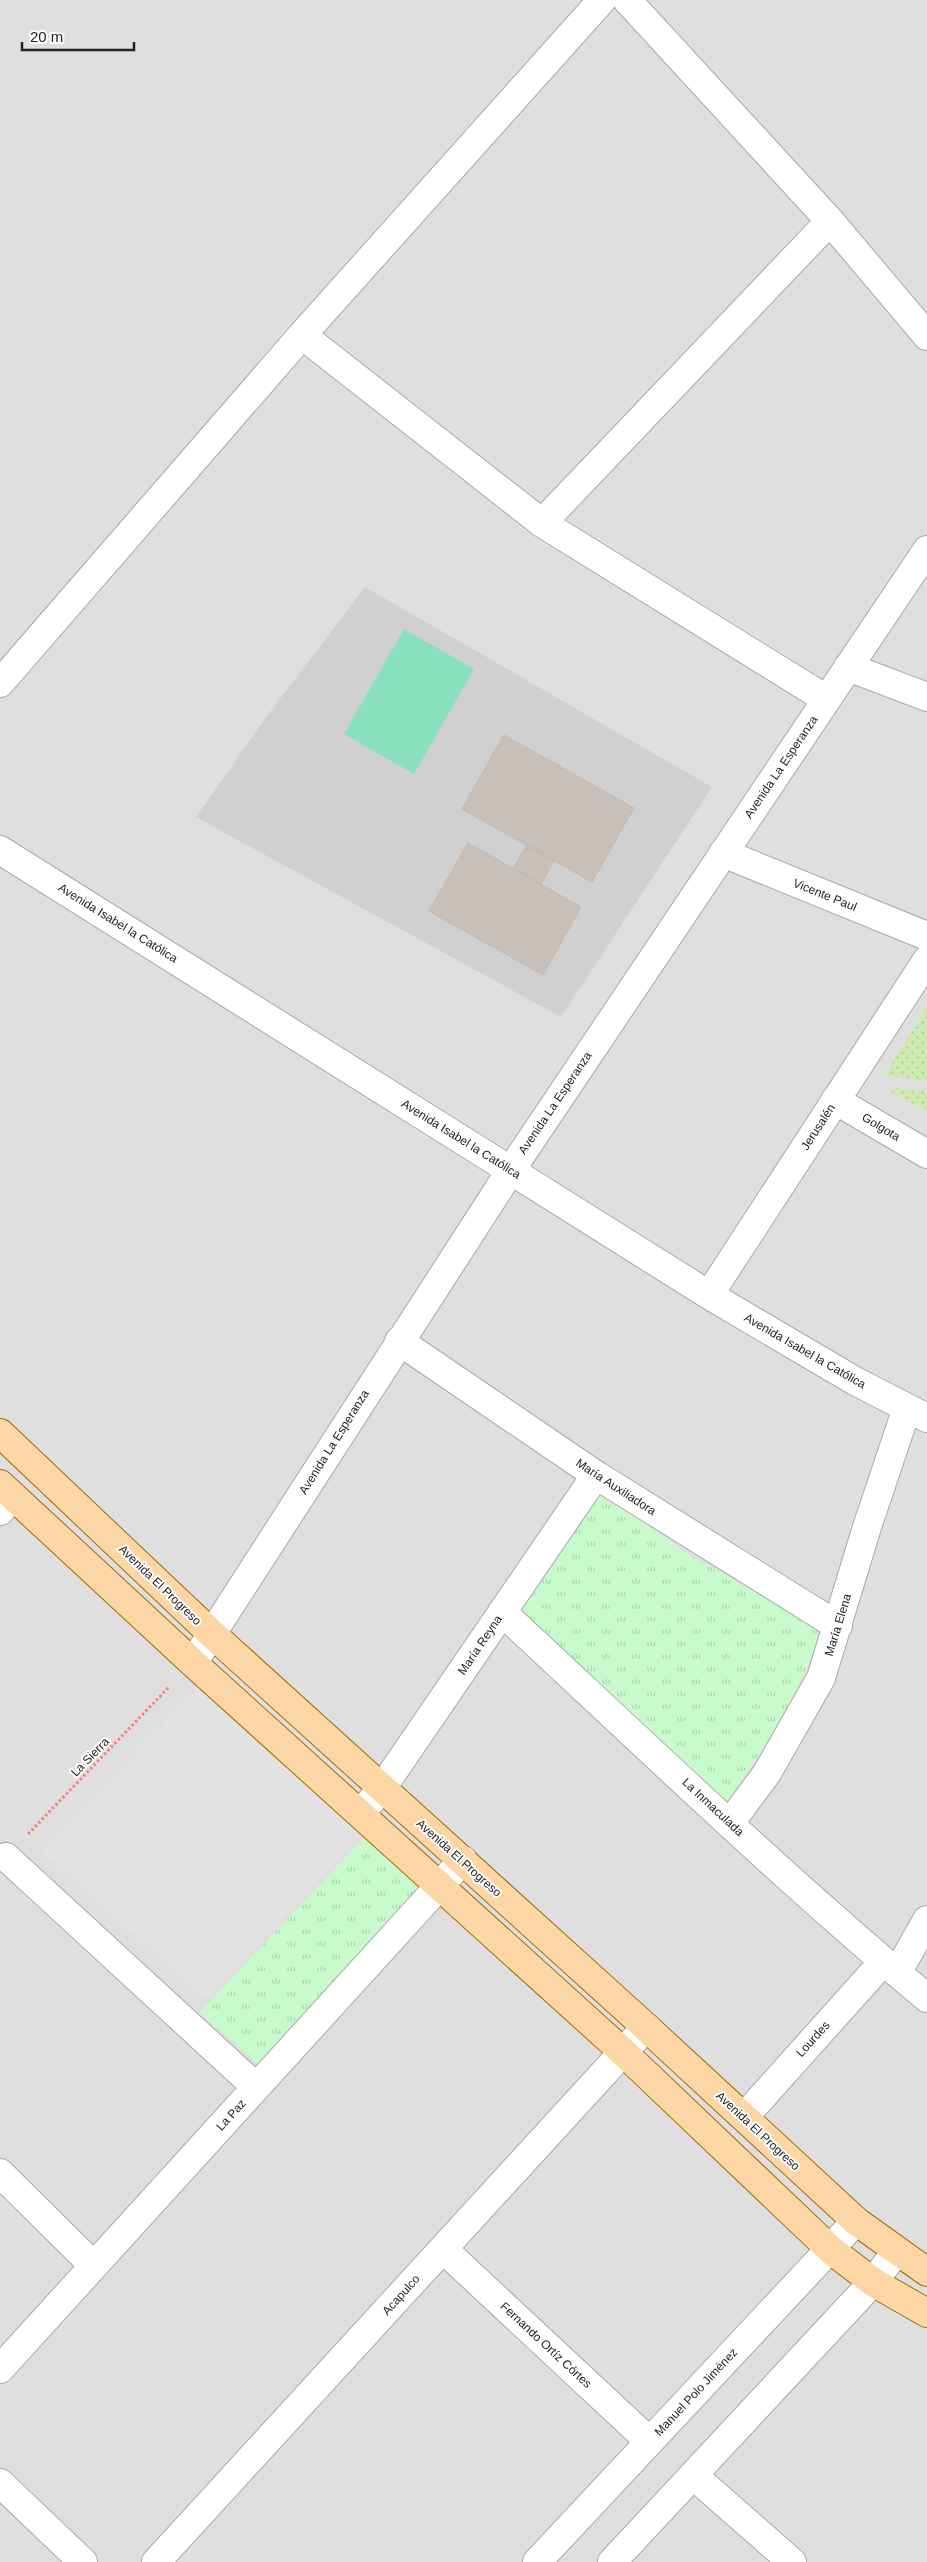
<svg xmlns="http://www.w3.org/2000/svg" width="927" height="2562" font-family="Helvetica,sans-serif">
<defs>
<pattern id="grass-dots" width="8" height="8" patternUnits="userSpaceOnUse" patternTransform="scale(1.25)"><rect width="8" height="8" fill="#cdebb0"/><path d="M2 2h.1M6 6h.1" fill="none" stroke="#b0c997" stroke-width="1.8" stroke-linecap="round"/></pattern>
<pattern id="park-tufts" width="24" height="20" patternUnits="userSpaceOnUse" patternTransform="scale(1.25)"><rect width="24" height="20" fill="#c8facc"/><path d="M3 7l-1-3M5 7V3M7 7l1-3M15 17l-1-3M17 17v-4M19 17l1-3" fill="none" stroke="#acd6af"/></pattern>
</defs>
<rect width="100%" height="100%" fill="#f2efe9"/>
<!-- residential -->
<path fill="#e0dfdf" d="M 0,0 L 927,0 L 927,2562 L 0,2562 Z"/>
<!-- religious -->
<path fill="#d0d0d0" d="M 365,587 L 712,787 L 561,1017 L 196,817 L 267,716 Z"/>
<!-- grass -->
<path fill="url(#grass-dots)" d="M 927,1007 L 927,1081 L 887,1076 L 886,1073 Z
M 896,1088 L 927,1091 L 927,1111 L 891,1092 L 891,1089 Z"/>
<!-- park -->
<path fill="url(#park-tufts)" d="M 599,1489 L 689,1555 L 824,1629 L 784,1720 L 726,1803 L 516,1608 Z
M 373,1828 L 434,1877 L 258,2064 L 199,2013 Z"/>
<!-- pitch -->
<path fill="#88e0be" d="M 404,629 L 474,669 L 414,774 L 344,734 Z"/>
<!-- parking -->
<path fill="#e2e2e2" d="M 204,1682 L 365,1832 L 206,1999 L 42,1851 Z"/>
<!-- building -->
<path fill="#c7bfb8" stroke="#c4b6ab" d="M 504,735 L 634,808 L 592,882 L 462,809 Z
M 468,843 L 581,907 L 543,975 L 429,911 Z
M 527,845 L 554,860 L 541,884 L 513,868 Z"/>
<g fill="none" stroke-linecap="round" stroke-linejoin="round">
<defs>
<path id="minor" d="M 627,0 L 830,221 L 927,336
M 302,335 L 602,0
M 542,523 L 830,221
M 848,667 L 927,697
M 0,683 L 302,335 L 542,523 L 826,699
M 0,850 L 709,1295 L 855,1381 L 927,1418
M 723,853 L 927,936
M 835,1100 L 927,1154
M 709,1295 L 927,960
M 399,1341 L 596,1475 L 838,1626
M 0,1511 L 13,1496
M 502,1612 C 642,1742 780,1875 927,1998
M 193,1663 L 511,1170 L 927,550
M 361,1813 L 382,1788 L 596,1475
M 730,1823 L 767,1773 L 821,1678 L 867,1527 L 907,1408
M 6,1857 L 256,2087
M 897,1973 L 927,1920
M 744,2117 L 883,1962
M 0,2173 L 94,2266
M 443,2249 L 649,2441
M 0,2369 L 463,1860
M 694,2476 L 792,2562
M 0,2483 L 83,2562
M 156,2562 L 646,2027
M 537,2562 L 856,2221
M 612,2562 L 873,2282 L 896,2252"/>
<path id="major" d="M 0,1433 L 212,1634 L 646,2027 L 856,2221 L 927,2272
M 0,1484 L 193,1663 L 623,2052 L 831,2250 L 873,2282 L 927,2313"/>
</defs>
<!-- minor casing -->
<use href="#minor" stroke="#a9a9a9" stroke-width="30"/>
<!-- major casing -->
<use href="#major" stroke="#a06b00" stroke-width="30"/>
<!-- path -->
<path stroke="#fa8072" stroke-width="3" stroke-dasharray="2.5 2.5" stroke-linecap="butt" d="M 28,1834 L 169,1687"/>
<!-- minor -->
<use href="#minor" stroke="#fff" stroke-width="28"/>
<!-- major -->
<use href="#major" stroke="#fcd6a4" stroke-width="28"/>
</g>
<g text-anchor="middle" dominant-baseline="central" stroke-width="4" stroke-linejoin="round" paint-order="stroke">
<!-- street labels -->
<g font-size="12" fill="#222" stroke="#fff">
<text transform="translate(781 767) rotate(-56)">Avenida La Esperanza</text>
<text transform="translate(825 895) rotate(22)">Vicente Paul</text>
<text transform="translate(118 923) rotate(32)">Avenida Isabel la Católica</text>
<text transform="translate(555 1103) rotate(-56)">Avenida La Esperanza</text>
<text transform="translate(818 1127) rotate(-57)">Jerusalén</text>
<text transform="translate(881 1127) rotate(31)">Golgota</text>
<text transform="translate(461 1139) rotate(32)">Avenida Isabel la Católica</text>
<text transform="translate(805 1351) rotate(30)">Avenida Isabel la Católica</text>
<text transform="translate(334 1442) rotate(-58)">Avenida La Esperanza</text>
<text transform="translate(616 1487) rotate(33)">María Auxiliadora</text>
<text transform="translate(160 1585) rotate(44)">Avenida El Progreso</text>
<text transform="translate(838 1625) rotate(-73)">María Elena</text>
<text transform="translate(480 1645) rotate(-56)">María Reyna</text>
<text transform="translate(90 1757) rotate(-46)">La Sierra</text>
<text transform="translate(713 1807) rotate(43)">La Inmaculada</text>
<text transform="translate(459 1858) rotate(42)">Avenida El Progreso</text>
<text transform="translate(813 2039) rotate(-48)">Lourdes</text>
<text transform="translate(231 2115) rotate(-48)">La Paz</text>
<text transform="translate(758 2131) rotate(43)">Avenida El Progreso</text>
<text transform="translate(401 2295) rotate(-48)">Acapulco</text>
<text transform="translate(546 2345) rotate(43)">Fernando Ortíz Córtes</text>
<text transform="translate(696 2392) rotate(-47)">Manuel Polo Jiménez</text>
</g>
</g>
<!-- scale -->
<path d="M22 42v8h112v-8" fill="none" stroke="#222222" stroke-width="2.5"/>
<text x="30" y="42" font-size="15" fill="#222222" stroke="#ffffff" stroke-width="4" paint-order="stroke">20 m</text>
</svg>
